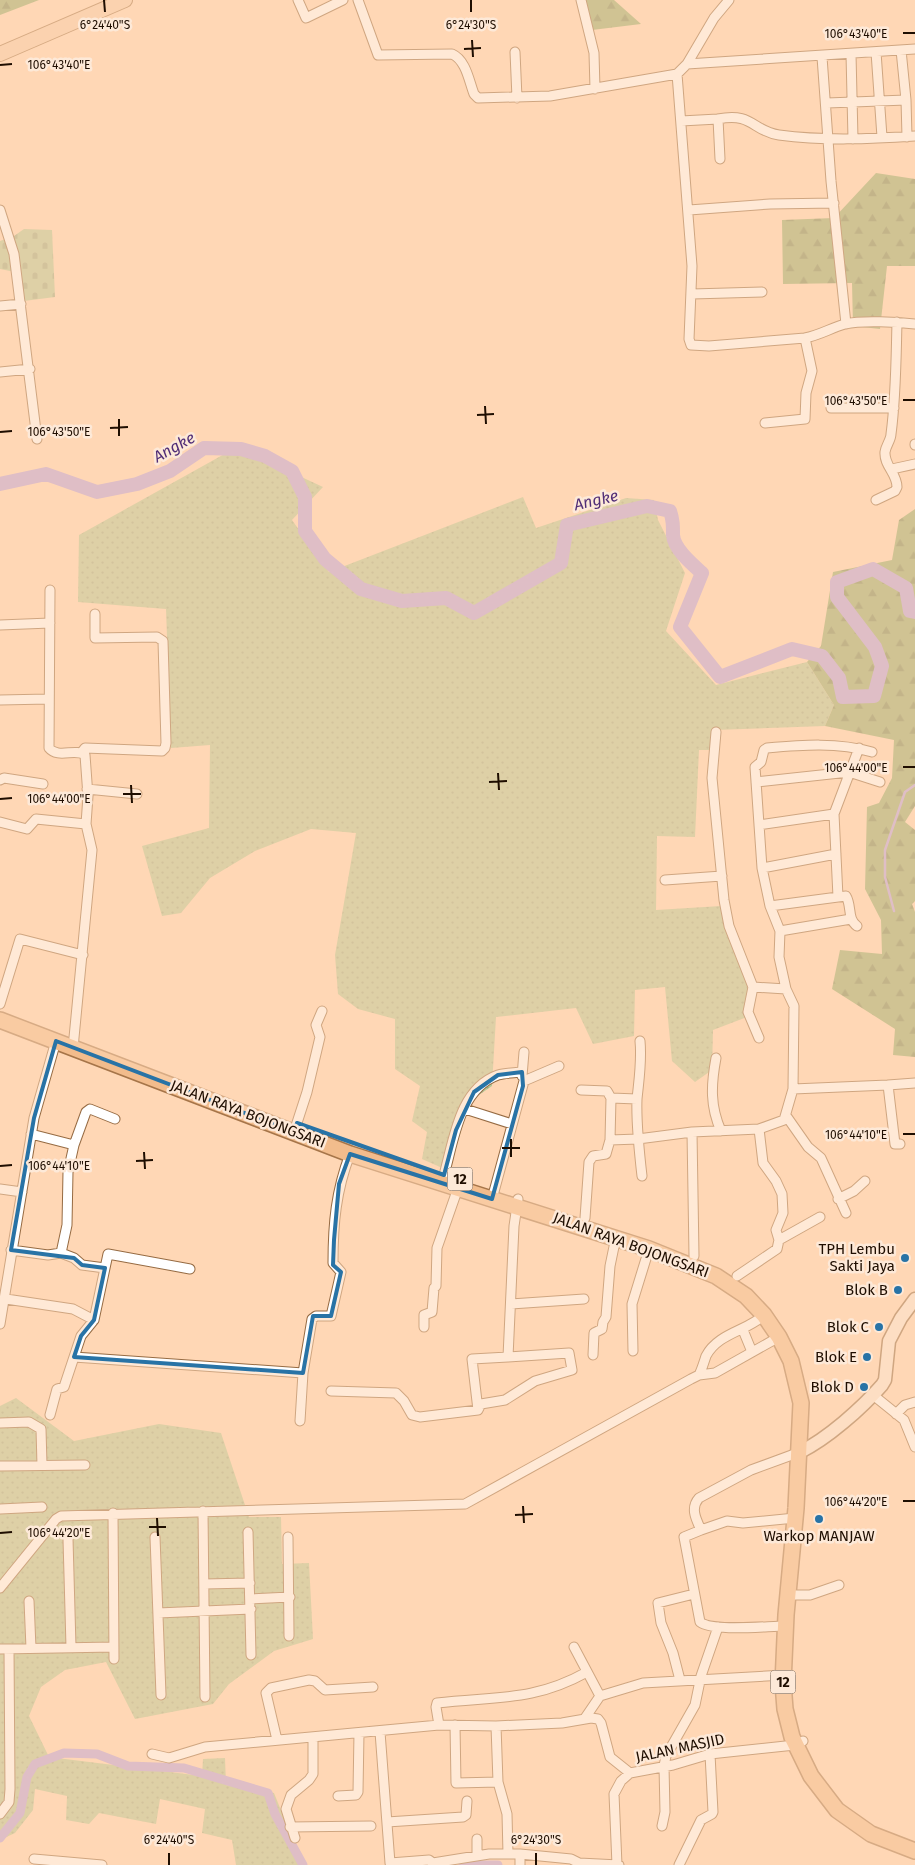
<svg xmlns="http://www.w3.org/2000/svg" width="915" height="1865" font-family="'Fira Sans',sans-serif">
<defs>
<pattern id="grass-dots" width="8" height="8" patternUnits="userSpaceOnUse" patternTransform="scale(1.25)"><rect width="8" height="8" fill="#b7c795"/><path d="M2 2h.1M6 6h.1" fill="none" stroke="#9daa7f" stroke-width="1.8" stroke-linecap="round"/></pattern>
<pattern id="forest-firs" width="22" height="20" patternUnits="userSpaceOnUse" patternTransform="scale(1.25)"><rect width="22" height="20" fill="#97ab6b"/><path d="M5 1l3.5 6h-7zM16 11l3.5 6h-7z" fill="#7b8a56"/></pattern>
<pattern id="cemetery-stones" width="16" height="16" patternUnits="userSpaceOnUse" patternTransform="scale(1.25)"><rect width="16" height="16" fill="#b7c795"/><path d="M2 7V4a2 2 0 0 1 4 0v3zM10 15v-3a2 2 0 0 1 4 0v3z" fill="#9daa7f"/></pattern>
</defs>
<rect width="100%" height="100%" fill="#ffd7b5"/>
<!-- grass -->
<path fill="url(#grass-dots)" d="M 237,447 L 323,487 L 292,520 L 329,572 L 523,497 L 536,528 L 626,498 L 654,500 L 658,520 L 685,573 L 666,631 L 716,685 L 807,662 L 834,705 L 825,726 L 715,730 L 716,750 L 699,750 L 695,837 L 657,836 L 656,910 L 721,906 L 750,986 L 747,1017 L 713,1030 L 712,1070 L 695,1082 L 672,1061 L 665,987 L 635,990 L 634,1036 L 593,1044 L 576,1008 L 496,1017 L 492,1086 L 470,1101 L 449,1171 L 422,1159 L 427,1132 L 412,1121 L 420,1086 L 395,1069 L 395,1019 L 358,1009 L 338,994 L 335,955 L 356,833 L 311,829 L 255,851 L 210,878 L 181,913 L 162,916 L 142,846 L 209,828 L 210,745 L 171,748 L 166,609 L 78,602 L 79,535 Z
M 16,1398 L 74,1441 L 159,1424 L 221,1433 L 249,1517 L 281,1517 L 282,1564 L 309,1563 L 313,1639 L 274,1651 L 229,1684 L 213,1704 L 135,1719 L 106,1662 L 65,1670 L 41,1687 L 29,1716 L 49,1757 L 202,1776 L 203,1759 L 225,1758 L 226,1785 L 274,1793 L 303,1865 L 236,1865 L 232,1840 L 202,1833 L 205,1809 L 160,1799 L 156,1824 L 99,1813 L 89,1824 L 66,1820 L 67,1796 L 35,1789 L 33,1810 L 15,1833 L 0,1840 L 0,1406 Z"/>
<!-- forest -->
<path fill="url(#forest-firs)" d="M 0,0 L 39,0 L 0,15 Z
M 585,0 L 614,0 L 641,24 L 592,30 Z
M 876,173 L 915,179 L 915,266 L 887,266 L 880,329 L 853,326 L 852,283 L 783,284 L 782,220 L 834,218 Z
M 915,509 L 915,806 L 905,822 L 915,830 L 915,901 L 912,904 L 915,912 L 915,1057 L 893,1055 L 895,1029 L 832,989 L 840,950 L 882,954 L 881,920 L 865,889 L 867,807 L 879,803 L 892,778 L 894,740 L 825,726 L 834,705 L 807,662 L 821,646 L 833,572 L 892,560 L 899,520 Z"/>
<!-- cemetery -->
<path fill="url(#cemetery-stones)" d="M 24,229 L 52,230 L 55,297 L 24,301 L 20,273 L 0,269 L 0,241 L 14,236 Z"/>
<g fill="none" stroke-linecap="round" stroke-linejoin="round">
<!-- stream -->
<path stroke="#b89fdc" stroke-width="2.5" d="M 894,911 L 885,877 L 885,850 L 905,792 L 915,785"/>
<!-- canal -->
<path stroke="#b89fdc" stroke-width="9" d="M 0,1838 L 20,1813 L 27,1777 L 35,1764 L 64,1753 L 97,1754 L 128,1766 L 184,1768 L 268,1793 L 275,1814 L 303,1865
M 463,1865 L 498,1865"/>
<!-- river -->
<path stroke="#b89fdc" stroke-width="14" d="M 0,484 L 46,474 L 97,492 L 137,484 L 170,471 L 204,448 L 241,449 L 265,456 L 292,471 L 305,497 L 305,531 L 325,559 L 361,589 L 402,601 L 446,598 L 474,613 L 561,563 L 567,525 L 647,506 L 670,511 C 673,520 673,525 673,535 C 674,549 692,564 702,573 L 680,627 L 720,677 L 792,649 L 822,656 L 839,678 L 843,697 L 874,696 L 882,666 L 875,647 L 837,597 L 837,582 L 873,569 L 906,588 L 910,611 L 915,612"/>
<defs>
<path id="minor" d="M 298,0 L 306,18 L 343,0
M 358,0 L 378,55 L 452,54 C 466,60 469,81 474,94 L 478,98 L 550,96 L 677,74
M 581,0 L 594,53 L 595,89
M 729,0 L 714,18 L 687,64 L 677,74 L 692,266 L 689,339 L 691,345 L 709,346 L 805,338 C 820,335 831,328 845,324 C 862,320 898,322 915,324
M 901,50 L 906,100 L 907,137
M 515,52 L 517,98
M 876,52 L 882,137
M 851,54 L 853,139
M 822,57 L 831,181 L 846,324
M 687,64 L 915,49
M 827,103 L 906,100
M 681,121 L 718,119
M 720,159 L 718,119 C 753,112 752,131 779,135 C 824,141 870,139 915,136
M 0,210 L 14,254 L 37,439
M 689,210 L 770,204 L 834,203
M 692,294 L 762,292
M 0,306 L 21,304
M 0,372 L 30,369
M 831,408 L 894,408
M 765,423 L 805,419 L 806,393 L 812,371 L 805,338
M 915,444 L 915,445
M 892,469 L 915,464
M 876,500 L 895,491 L 897,487 C 897,473 884,466 885,452 C 886,445 891,440 891,434 C 896,397 896,359 897,322
M 50,590 L 49,748 C 58,759 75,748 85,755 L 88,796 L 86,824 L 92,850 L 73,1048
M 0,625 L 50,623
M 0,700 L 48,699
M 716,732 L 712,778 L 724,900 L 729,926 L 753,987 L 748,1012 L 759,1038
M 81,753 L 85,748 L 162,751 L 165,748 L 166,743 L 163,641 L 157,637 L 95,638 L 95,614
M 0,780 L 4,778 L 43,784
M 756,782 L 849,772 L 880,782
M 87,789 L 137,794
M 0,822 L 27,829 L 36,819 L 86,824
M 759,825 L 834,814
M 762,868 L 836,854
M 665,880 L 722,876
M 770,906 L 838,897
M 857,926 C 847,919 852,906 846,896 L 838,897 L 834,814 L 859,748
M 780,931 L 851,919
M 753,987 L 786,989
M 0,1004 L 20,939 L 83,955
M 640,1041 C 642,1061 639,1079 637,1099 C 636,1124 639,1150 642,1176
M 716,1058 C 711,1085 710,1106 721,1131
M 522,1076 L 524,1052
M 888,1085 L 915,1083
M 793,1089 L 888,1085 L 895,1144 L 900,1144
M 581,1090 L 607,1091 L 611,1098 L 637,1099
M 465,1109 L 512,1124
M 787,1117 L 808,1147 L 821,1158 L 846,1213
M 294,1132 L 307,1092 L 320,1037 L 316,1025 L 322,1011
M 692,1132 L 694,1256
M 31,1134 L 74,1145
M 610,1140 L 611,1098
M 444,1175 C 454,1140 459,1089 498,1075 C 505,1073 514,1073 522,1072
M 0,1189 L 22,1192
M 492,1199 L 524,1081 L 559,1066
M 838,1199 L 854,1191 L 865,1181
M 585,1218 L 589,1162 L 593,1156 L 606,1154 L 610,1140 L 638,1139 L 692,1132 L 759,1129
M 779,1240 L 820,1217
M 11,1250 L 48,1255 L 61,1253 L 74,1258 L 82,1265 L 105,1268
M 61,1253 L 67,1225 L 68,1172 L 74,1145 L 86,1112 L 90,1109 L 115,1119
M 737,1276 L 777,1249 L 779,1240 L 776,1230 L 783,1213 L 782,1194 L 776,1181 L 763,1163 L 759,1129 L 784,1120 L 793,1089 L 794,1006 L 786,989 L 779,957 L 780,931 L 770,906 L 762,868 L 755,767 L 761,762 L 764,750 L 767,748 C 802,745 838,742 872,752
M 6,1299 L 73,1309 L 94,1320
M 511,1304 L 584,1299
M 0,1324 L 34,1118 L 56,1041
M 424,1327 L 424,1315 L 432,1312 L 434,1288 L 436,1286 L 437,1248 L 458,1188
M 743,1330 L 752,1352
M 633,1351 L 632,1304 L 649,1249
M 593,1355 L 594,1333 L 602,1329 L 603,1322 L 606,1317 L 610,1266 L 616,1237
M 74,1357 L 303,1373
M 699,1375 C 702,1369 704,1362 706,1356 C 718,1333 747,1331 764,1315
M 331,1391 L 396,1393 L 404,1401 L 412,1415 L 420,1417 L 478,1410 L 481,1404 L 505,1400 L 535,1381 L 572,1370 L 569,1353 L 508,1357 L 514,1226 L 518,1199
M 873,1395 L 904,1420 L 915,1447
M 478,1410 L 472,1359 L 508,1357
M 896,1414 L 905,1405 L 915,1402
M 50,1415 L 57,1389 L 64,1387 L 81,1336 L 94,1320 L 108,1254 L 190,1269
M 300,1421 L 303,1373 L 312,1319 L 316,1316 L 331,1316 L 341,1272 L 333,1263 C 333,1223 336,1191 350,1154
M 0,1423 L 29,1422 L 41,1429 L 42,1465
M 0,1466 L 85,1465
M 0,1509 L 42,1507
M 203,1511 L 205,1697
M 113,1513 L 114,1659
M 701,1530 L 727,1521 L 743,1523 L 795,1518
M 248,1532 L 251,1655
M 155,1537 L 161,1695
M 288,1537 L 289,1636
M 68,1539 L 71,1647
M 204,1584 L 250,1583
M 0,1588 L 56,1519 L 61,1516 L 465,1504 L 691,1379 L 699,1375 L 715,1373 L 779,1337
M 795,1595 L 810,1595 L 839,1585
M 251,1599 L 290,1597
M 29,1601 L 31,1648
M 158,1613 L 251,1609
M 785,1626 C 767,1626 713,1632 700,1622 L 684,1537 L 701,1530 C 696,1519 690,1508 699,1498 L 751,1470 L 800,1452
M 574,1647 L 600,1696
M 0,1649 L 114,1647
M 680,1680 L 673,1653 L 661,1623 L 658,1603 L 694,1594
M 585,1718 L 600,1696 L 643,1683 L 784,1675
M 439,1725 L 436,1707 L 437,1703 C 496,1696 533,1702 587,1672
M 455,1725 L 456,1783 L 498,1782
M 496,1726 L 498,1782 L 507,1814 L 508,1854
M 380,1732 L 390,1863 L 429,1860 L 433,1863 L 489,1854 L 520,1854 L 571,1859 L 579,1863 L 619,1865
M 277,1740 L 266,1693 L 271,1688 L 309,1680 L 315,1681 L 325,1690 L 373,1687
M 152,1754 L 169,1758 L 205,1747 L 439,1725 L 496,1726 L 562,1723 L 591,1718 L 598,1719 L 601,1723 L 610,1757 L 630,1773
M 338,1796 L 356,1795 L 358,1792 L 359,1733
M 0,1814 L 9,1802 L 10,1789 L 9,1649
M 387,1822 L 463,1817 L 466,1815 L 467,1801
M 662,1826 L 665,1812 L 664,1766 L 666,1756 L 695,1705 L 701,1676 L 718,1627
M 290,1827 L 371,1826
M 295,1838 L 286,1809 L 291,1795 L 309,1780 L 313,1774 L 313,1737
M 477,1839 L 477,1855
M 34,1859 L 102,1865
M 520,1865 L 520,1854
M 617,1865 L 614,1794 L 621,1781 L 630,1773 L 673,1765 L 710,1754 L 795,1745 L 803,1741
M 679,1865 L 701,1820 L 712,1814 L 713,1812 L 710,1754"/>
<path id="secondary" d="M 800,1452 C 827,1439 862,1408 882,1385 L 885,1380 L 889,1341 L 901,1318 L 915,1299"/>
<path id="primary" d="M 0,54 L 125,0"/>
<path id="trunk" d="M 0,1020 L 350,1154 L 649,1249 L 716,1276 L 746,1296 L 764,1315 L 779,1337 L 791,1361 L 801,1403 L 796,1508 L 786,1615 L 783,1683 L 785,1709 L 792,1737 L 811,1776 L 837,1810 L 871,1834 L 915,1851"/>
</defs>
<!-- minor casing -->
<use href="#minor" stroke="#966b43" stroke-width="11"/>
<!-- secondary casing -->
<use href="#secondary" stroke="#966b43" stroke-width="15"/>
<!-- primary casing -->
<use href="#primary" stroke="#a67549" stroke-width="16"/>
<!-- trunk casing -->
<use href="#trunk" stroke="#a67549" stroke-width="18"/>
<!-- minor -->
<use href="#minor" stroke="#fff" stroke-width="9"/>
<!-- secondary -->
<use href="#secondary" stroke="#fae6d4" stroke-width="12"/>
<!-- primary -->
<use href="#primary" stroke="#f5cda9" stroke-width="14"/>
<!-- trunk -->
<use href="#trunk" stroke="#f2bc8c" stroke-width="15"/>
</g>
<!-- marked area -->
<path d="M0 0H915V1865H0ZM 56,1041 L 294,1132 L 297,1123 L 444,1175 L 456,1130 L 474,1092 L 498,1075 L 522,1072 L 523,1086 L 492,1199 L 350,1154 L 339,1184 L 334,1240 L 333,1265 L 341,1272 L 331,1316 L 313,1316 L 303,1373 L 74,1357 L 81,1336 L 94,1320 L 105,1268 L 82,1265 L 74,1258 L 11,1250 L 34,1118 Z" fill="#ffd7b5" fill-opacity=".55" fill-rule="evenodd"/>
<path fill="none" stroke="#2873a6" stroke-width="4" stroke-linejoin="round" d="M 56,1041 L 294,1132 L 297,1123 L 444,1175 L 456,1130 L 474,1092 L 498,1075 L 522,1072 L 523,1086 L 492,1199 L 350,1154 L 339,1184 L 334,1240 L 333,1265 L 341,1272 L 331,1316 L 313,1316 L 303,1373 L 74,1357 L 81,1336 L 94,1320 L 105,1268 L 82,1265 L 74,1258 L 11,1250 L 34,1118 Z"/>
<!-- ticks -->
<path fill="none" stroke="#1f0e01" stroke-width="2" d="M 104,0 L 105,12M 471,0 L 471,12M 903,33 L 915,33M 472,40 L 473,57M 464,49 L 481,48M 0,65 L 12,64M 903,400 L 915,400M 485,406 L 486,424M 477,415 L 494,414M 119,419 L 119,436M 110,428 L 128,427M 0,432 L 12,431M 903,767 L 915,767M 498,773 L 499,790M 489,782 L 507,781M 131,785 L 132,803M 123,794 L 141,794M 0,799 L 12,798M 903,1134 L 915,1134M 511,1139 L 511,1157M 502,1148 L 520,1148M 144,1152 L 145,1169M 136,1161 L 153,1160M 0,1166 L 12,1165M 903,1501 L 915,1501M 523,1506 L 524,1523M 515,1515 L 533,1514M 157,1518 L 158,1536M 149,1527 L 166,1527M 0,1533 L 12,1532M 169,1853 L 169,1865M 536,1853 L 536,1865"/>
<!-- markers -->
<g fill="#2873a6" stroke="#fde9d8" stroke-width="2">
<circle cx="905" cy="1258" r="5"/>
<circle cx="898" cy="1290" r="5"/>
<circle cx="879" cy="1327" r="5"/>
<circle cx="867" cy="1357" r="5"/>
<circle cx="864" cy="1387" r="5"/>
<circle cx="819" cy="1519" r="5"/>
</g>
<g text-anchor="middle" dominant-baseline="central" stroke-width="5" stroke-linejoin="round" paint-order="stroke">
<!-- shield labels -->
<g fill="#fde9d8" stroke="#625042" stroke-width="1">
<rect x="447.5" y="1167.5" width="25" height="23" rx="4"/>
<rect x="770.5" y="1670.5" width="25" height="23" rx="4"/>
</g>
<g font-size="14" font-weight="bold" fill="#1f0e01">
<text x="460" y="1179">12</text>
<text x="783" y="1682">12</text>
</g>
<!-- street labels -->
<g font-size="15" fill="#1f0e01" stroke="#fde9d8">
<text transform="translate(248 1114) rotate(21)">JALAN RAYA BOJONGSARI</text>
<text transform="translate(631 1245) rotate(20)">JALAN RAYA BOJONGSARI</text>
<text transform="translate(680 1748) rotate(-12)">JALAN MASJID</text>
</g>
<!-- poi labels -->
<g font-size="15" fill="#1f0e01" stroke="#fde9d8" text-anchor="end">
<text x="895" y="1249">TPH Lembu<tspan x="895" dy="17">Sakti Jaya</tspan></text>
<text x="888" y="1290">Blok B</text>
<text x="869" y="1327">Blok C</text>
<text x="857" y="1357">Blok E</text>
<text x="854" y="1387">Blok D</text>
<text x="819" y="1536" text-anchor="middle">Warkop MANJAW</text>
</g>
<!-- water labels -->
<g font-size="16" font-style="italic" fill="#512e77" stroke="#fde9d8">
<text transform="translate(174 447) rotate(-29)">Angke</text>
<text transform="translate(596 500) rotate(-13)">Angke</text>
</g>
</g>
<g font-size="12" text-anchor="middle" fill="#1f0e01" stroke="#fde9d8" stroke-width="5" stroke-linejoin="round" paint-order="stroke">
<text x="105" y="29">6°24'40"S</text>
<text x="471" y="29">6°24'30"S</text>
<text x="856" y="38">106°43'40"E</text>
<text x="59" y="69">106°43'40"E</text>
<text x="856" y="405">106°43'50"E</text>
<text x="59" y="436">106°43'50"E</text>
<text x="856" y="772">106°44'00"E</text>
<text x="59" y="803">106°44'00"E</text>
<text x="856" y="1139">106°44'10"E</text>
<text x="59" y="1170">106°44'10"E</text>
<text x="856" y="1506">106°44'20"E</text>
<text x="59" y="1537">106°44'20"E</text>
<text x="169" y="1844">6°24'40"S</text>
<text x="536" y="1844">6°24'30"S</text>
</g>
</svg>
